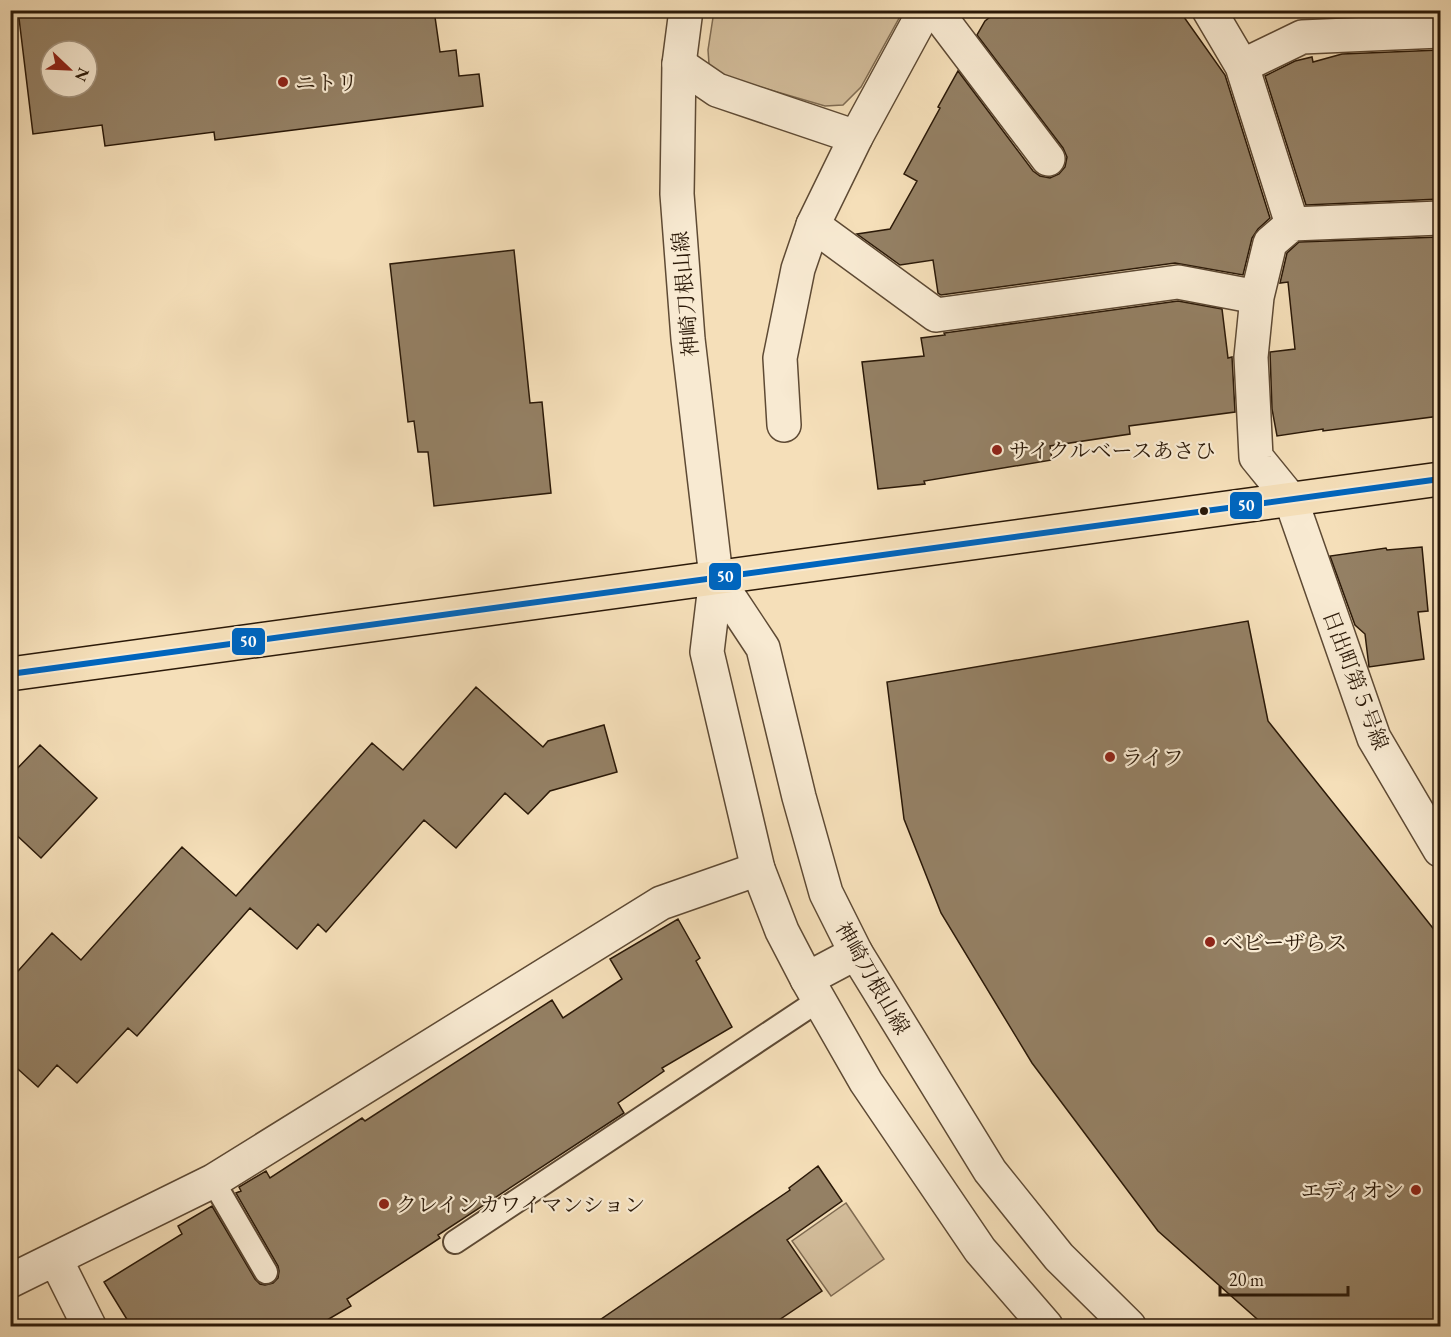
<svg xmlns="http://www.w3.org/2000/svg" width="1451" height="1337" font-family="'EB Garamond','Noto Serif JP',serif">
<rect width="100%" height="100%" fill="#f5dfb9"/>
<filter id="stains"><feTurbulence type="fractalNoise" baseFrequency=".00333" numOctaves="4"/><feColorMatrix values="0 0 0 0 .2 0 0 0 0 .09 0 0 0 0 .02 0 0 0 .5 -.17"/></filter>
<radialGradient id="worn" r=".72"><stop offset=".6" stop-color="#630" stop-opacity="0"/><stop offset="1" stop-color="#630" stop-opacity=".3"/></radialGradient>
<!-- green -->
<path fill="#d3bd9b" stroke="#7f6b52" stroke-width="1.5" d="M 714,11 L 903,11 L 861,87 L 843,105 L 825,106 L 716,74 L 709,64 L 708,50 Z
M 846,1203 L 884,1259 L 831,1296 L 792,1241 Z"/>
<!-- building -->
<path fill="#948064" stroke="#2b1908" stroke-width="1.5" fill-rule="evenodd" d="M 18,10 L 434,10 L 440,52 L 456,50 L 459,76 L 479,74 L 483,106 L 215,140 L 214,132 L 105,146 L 102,125 L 33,134 ZM 51,51 L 87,51 L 87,87 L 51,87 Z
M 999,10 L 1179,10 L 1225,75 L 1270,218 L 1258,229 L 1252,238 L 1243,275 L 1175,263 L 941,295 L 938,293 L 933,260 L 900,265 L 857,234 L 890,229 L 917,181 L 904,174 L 940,108 L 938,107 L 958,71 L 1033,171 L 1040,176 L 1050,178 L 1059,174 L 1065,167 L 1067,157 L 1063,148 L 977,35 L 985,21 Z
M 1440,50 L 1440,199 L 1306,205 L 1265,76 L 1295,61 L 1312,57 L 1313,62 L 1342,54 Z
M 1440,237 L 1440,416 L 1323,431 L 1323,429 L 1277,436 L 1272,409 L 1270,352 L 1295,349 L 1288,282 L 1280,283 L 1287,253 L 1299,242 Z
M 514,250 L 530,403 L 542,402 L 551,493 L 434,506 L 428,452 L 418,452 L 414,421 L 408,422 L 390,264 Z
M 1178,301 L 1222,309 L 1228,358 L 1232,357 L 1235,412 L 1129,426 L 1130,434 L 1050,446 L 1052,460 L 924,481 L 925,484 L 878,489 L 862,362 L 924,356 L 921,338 L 945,335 L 944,333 Z
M 1422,547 L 1428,611 L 1418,612 L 1424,659 L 1369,667 L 1365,634 L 1355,625 L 1330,556 L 1386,548 L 1387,550 Z
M 1248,621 L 1268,721 L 1440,937 L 1440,1326 L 1265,1326 L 1158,1231 L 1032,1063 L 941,913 L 904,819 L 887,682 Z
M 476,687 L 543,747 L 548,741 L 604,725 L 617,772 L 550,791 L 528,814 L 505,793 L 456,848 L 424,820 L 326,932 L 318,924 L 297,949 L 250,908 L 137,1036 L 128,1028 L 77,1083 L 57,1065 L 38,1087 L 10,1062 L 10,980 L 52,933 L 81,960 L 182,847 L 236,896 L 372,743 L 403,770 Z
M 40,745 L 97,798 L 41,858 L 10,829 L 10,776 Z
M 678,919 L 700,958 L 696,961 L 732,1027 L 662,1068 L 664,1071 L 618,1103 L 624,1113 L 438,1235 L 440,1238 L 347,1299 L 351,1306 L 317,1326 L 131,1326 L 104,1282 L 182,1234 L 178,1226 L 212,1206 L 255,1279 L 260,1284 L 265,1285 L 273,1283 L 278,1278 L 279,1271 L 278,1266 L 236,1193 L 241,1191 L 239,1187 L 266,1171 L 270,1178 L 362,1118 L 365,1121 L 552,1000 L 563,1018 L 622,979 L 610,959 Z
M 818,1166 L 842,1201 L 787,1240 L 822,1291 L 770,1326 L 591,1326 L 790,1190 L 789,1188 Z"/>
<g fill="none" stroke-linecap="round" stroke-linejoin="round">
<defs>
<path id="service" d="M 213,1181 L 266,1272
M 455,1242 L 819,1000"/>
<path id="minor" d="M 935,10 L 1048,159
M 1209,10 L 1242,66 L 1292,224
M 679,64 L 717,90 L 856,137
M 1242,66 L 1302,37 L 1440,31
M 1440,218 L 1292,224 L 1270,243 L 1257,297 L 1251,357 L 1256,457 L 1291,500 L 1374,738 L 1440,850
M 813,225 L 936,315 L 1178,282 L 1257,297
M 807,979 L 856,953
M 56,1260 L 89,1326
M 10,1281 L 213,1181 L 661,903 L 758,869"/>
<path id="tertiary" d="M 686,10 L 679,64 L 677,194 L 688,339 L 716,577 L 707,652 L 758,869 L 782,931 L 807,979 L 866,1082 L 980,1250 L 1046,1326
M 784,425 L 780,358 L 798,269 L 813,225 L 856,137 L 925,10
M 716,577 L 763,648 L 799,797 L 826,893 L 856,953 L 990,1171 L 1059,1257 L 1129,1326"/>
<path id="trunk" d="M 10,674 L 1440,479"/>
</defs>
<!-- service casing -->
<use href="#service" stroke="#5e4a34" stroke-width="26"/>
<!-- minor casing -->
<use href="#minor" stroke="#5e4a34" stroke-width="36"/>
<!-- tertiary casing -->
<use href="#tertiary" stroke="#5e4a34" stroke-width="36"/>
<!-- trunk casing -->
<use href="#trunk" stroke="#2b1908" stroke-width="36"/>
<!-- service -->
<use href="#service" stroke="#f8ead2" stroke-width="22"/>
<!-- minor -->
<use href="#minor" stroke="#f8ead2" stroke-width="33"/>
<!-- tertiary -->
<use href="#tertiary" stroke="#f8ead2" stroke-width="33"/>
<!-- trunk -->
<use href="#trunk" stroke="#f5dfb9" stroke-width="33"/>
<defs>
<path id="bus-1" d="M 10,674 L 1440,479"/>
</defs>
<!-- bus-1 casing -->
<use href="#bus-1" stroke="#f8ead2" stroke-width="10"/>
<!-- bus-1 -->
<use href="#bus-1" stroke="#0065bd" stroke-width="6"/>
</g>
<!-- markers -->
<g fill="#8f2418" stroke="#f8ead2" stroke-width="2">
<circle cx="283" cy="82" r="6"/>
<circle cx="997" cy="450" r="6"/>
<circle cx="1110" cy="757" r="6"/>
<circle cx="1210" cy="942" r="6"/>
<circle cx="1416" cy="1190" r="6"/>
<circle cx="384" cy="1204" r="6"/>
</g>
<circle fill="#2b1908" stroke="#f8ead2" stroke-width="2" cx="1204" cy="511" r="5"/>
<g text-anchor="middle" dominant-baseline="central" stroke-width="4.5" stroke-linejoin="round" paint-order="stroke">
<!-- poi labels -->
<g font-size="21" fill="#2b1908" stroke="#f8ead2" text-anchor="start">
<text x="295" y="82">ニトリ</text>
<text x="1009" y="450">サイクルベースあさひ</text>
<text x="1122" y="757">ライフ</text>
<text x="1222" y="942">ベビーザらス</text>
<text x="1404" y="1190" text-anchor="end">エディオン</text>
<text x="396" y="1204">クレインカワイマンション</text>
</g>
<!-- street labels -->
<g font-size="21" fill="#2b1908" stroke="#f8ead2">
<text transform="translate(685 294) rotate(-95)">神崎刀根山線</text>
<text transform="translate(1356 680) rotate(69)">日出町第５号線</text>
<text transform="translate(873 978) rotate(60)">神崎刀根山線</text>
</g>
</g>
<g stroke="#f8ead2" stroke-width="2">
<rect x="1229" y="491" width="34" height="29" rx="6" fill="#0065bd"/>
<rect x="708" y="562" width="34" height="29" rx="6" fill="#0065bd"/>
<rect x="231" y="627" width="35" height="29" rx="6" fill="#0065bd"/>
</g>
<g font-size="16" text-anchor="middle" font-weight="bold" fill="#fff">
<text x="1246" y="511">50</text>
<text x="725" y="582">50</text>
<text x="248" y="647">50</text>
</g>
<!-- margin -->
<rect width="1451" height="1337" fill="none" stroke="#f5dfb9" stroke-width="36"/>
<rect x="12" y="12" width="1427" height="1313" fill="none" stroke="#2b1908" stroke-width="3"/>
<rect x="18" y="18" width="1415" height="1301" fill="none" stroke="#2b1908" stroke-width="1.5"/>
<!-- north arrow -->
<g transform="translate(69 69) rotate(113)"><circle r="28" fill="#f8ead2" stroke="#a69681" stroke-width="1.5"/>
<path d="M0-4.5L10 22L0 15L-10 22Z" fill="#8f2418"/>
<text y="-9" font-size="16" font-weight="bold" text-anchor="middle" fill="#2b1908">N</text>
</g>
<!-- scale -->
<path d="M1220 1286v9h128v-9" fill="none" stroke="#2b1908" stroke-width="3"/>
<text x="1229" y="1286" font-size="18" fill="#2b1908" stroke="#f8ead2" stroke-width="4.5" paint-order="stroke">20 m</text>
<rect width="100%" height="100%" filter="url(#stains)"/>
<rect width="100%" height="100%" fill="url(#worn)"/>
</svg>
